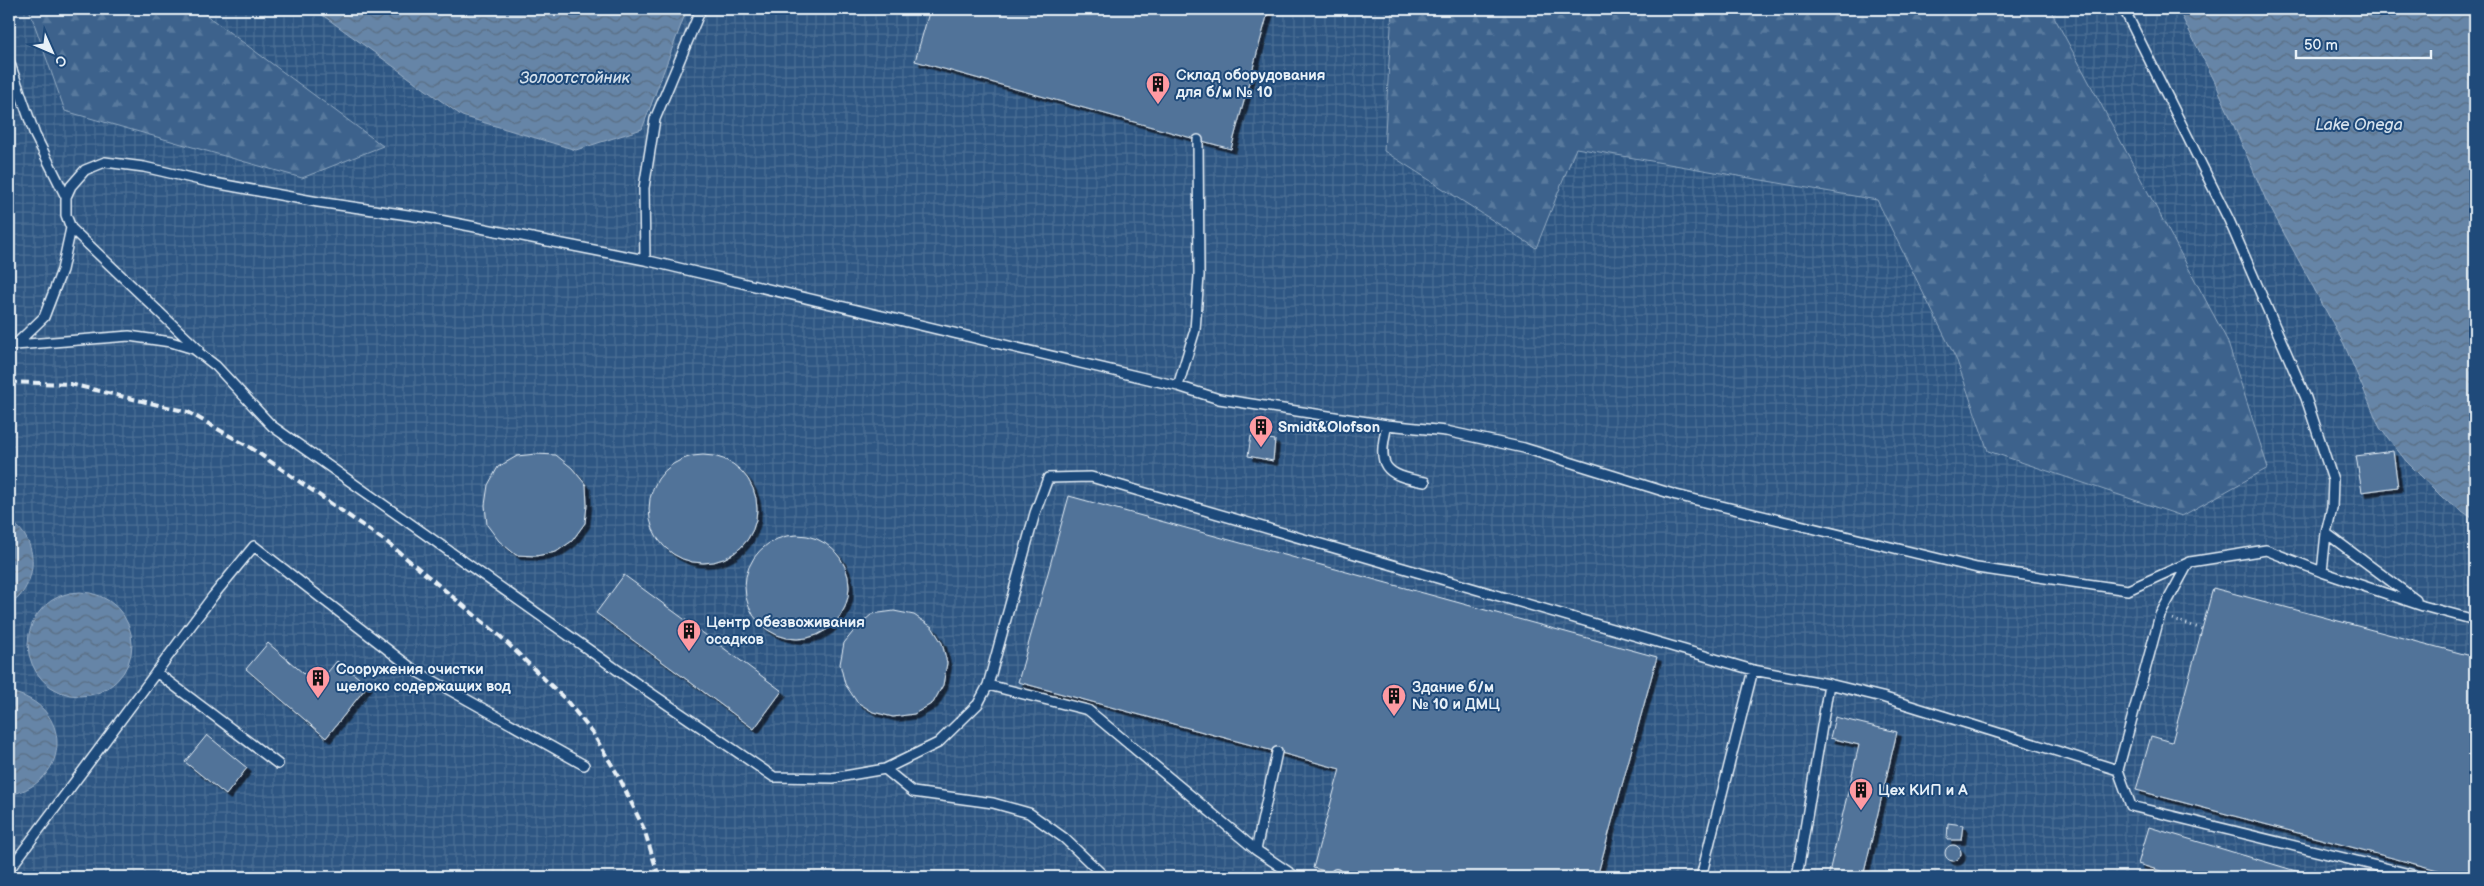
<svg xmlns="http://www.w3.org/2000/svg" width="2484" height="886" font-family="'Balsamiq Sans',sans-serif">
<defs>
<pattern id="industrial-grid" width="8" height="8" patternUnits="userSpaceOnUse" patternTransform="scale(1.25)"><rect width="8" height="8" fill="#2e5683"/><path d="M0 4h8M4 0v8" fill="none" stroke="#4c6f95"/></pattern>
<pattern id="forest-firs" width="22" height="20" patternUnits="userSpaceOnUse" patternTransform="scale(1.25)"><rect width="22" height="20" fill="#3c628c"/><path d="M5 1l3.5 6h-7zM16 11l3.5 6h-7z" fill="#58799d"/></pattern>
<pattern id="water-waves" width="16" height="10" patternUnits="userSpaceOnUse" patternTransform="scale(1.25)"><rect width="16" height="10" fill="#6685a7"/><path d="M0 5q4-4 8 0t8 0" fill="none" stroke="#596d82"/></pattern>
<filter id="shadow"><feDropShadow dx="4.5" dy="4.5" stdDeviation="0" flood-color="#0009"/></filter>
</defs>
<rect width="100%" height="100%" fill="#1f4a7a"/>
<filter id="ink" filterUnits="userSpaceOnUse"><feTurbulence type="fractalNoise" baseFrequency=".02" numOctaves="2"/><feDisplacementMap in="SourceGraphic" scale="10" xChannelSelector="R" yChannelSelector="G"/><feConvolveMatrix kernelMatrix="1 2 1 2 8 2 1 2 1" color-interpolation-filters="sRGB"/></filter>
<g filter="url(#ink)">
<!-- industrial -->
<path fill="url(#industrial-grid)" d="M 9,9 L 2178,9 L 2344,344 L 2364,393 L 2443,498 L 2475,520 L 2475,877 L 9,877 Z"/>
<!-- forest -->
<path fill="url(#forest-firs)" stroke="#92aac2" d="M 29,9 L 198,9 L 383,146 L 302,178 L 65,111 Z
M 1392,9 L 2050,9 L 2227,340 L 2268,468 L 2182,516 L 1988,451 L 1957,361 L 1877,200 L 1576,148 L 1536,248 L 1384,151 Z"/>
<!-- water -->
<path fill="url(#water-waves)" stroke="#9ab0c7" d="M 314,9 L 687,9 L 642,129 L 576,150 L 462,116 Z
M 2178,9 L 2475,9 L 2475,520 L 2443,498 L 2406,461 L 2380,428 L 2344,344 L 2266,200 L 2215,82 Z
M 9,520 C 41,540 39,585 9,606 Z
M28 644a52 52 0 1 1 104 0a52 52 0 1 1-104 0Z
M 9,692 C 73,704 73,782 9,795 Z"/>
<!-- building -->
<path fill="#517399" stroke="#e8f1f8" filter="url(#shadow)" d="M 930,9 L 1269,9 L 1231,149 L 915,61 Z
M 1251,436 L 1275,440 L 1273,461 L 1248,456 Z
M 2393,451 L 2398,487 L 2362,492 L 2356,456 Z
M 536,454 L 556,455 L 572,468 L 586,485 L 587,505 L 585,523 L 572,541 L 556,552 L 536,556 L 516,555 L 499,541 L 487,525 L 485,505 L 488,485 L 498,467 L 517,456 Z
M649 509a54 54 0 1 1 108 0a54 54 0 1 1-108 0Z
M 1069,496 L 1657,657 L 1597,877 L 1348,877 L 1313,868 L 1340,769 L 1018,682 Z
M745 587a52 52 0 1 1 104 0a52 52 0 1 1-104 0Z
M 624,575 L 782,691 L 754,729 L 596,613 Z
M 2213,588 L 2475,657 L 2475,877 L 2464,877 L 2136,790 L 2151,736 L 2172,742 Z
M 894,611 L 914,615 L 932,627 L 942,643 L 947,663 L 943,685 L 933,703 L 914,714 L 893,717 L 873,712 L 857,702 L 845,684 L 840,664 L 844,643 L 857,627 L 872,614 Z
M 268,643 L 317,685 L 337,661 L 368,685 L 326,738 L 246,669 Z
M 1835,717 L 1897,732 L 1863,877 L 1828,877 L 1859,745 L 1830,738 Z
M 207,735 L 247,768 L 226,795 L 185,762 Z
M 1948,823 L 1963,825 L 1961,840 L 1947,840 Z
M 2149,827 L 2316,877 L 2180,877 L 2138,864 Z
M1945 853a8 8 0 1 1 16 0a8 8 0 1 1-16 0Z"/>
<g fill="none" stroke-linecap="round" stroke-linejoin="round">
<defs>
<path id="service" d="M 2124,9 L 2229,220 L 2306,398 L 2333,480 L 2332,508 L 2326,533 L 2322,572
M 9,61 L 35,135 L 66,197
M 71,228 L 198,349
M 645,260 L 644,188 L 655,119 L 701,9
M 15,345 L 129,336 L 171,342 L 194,349 L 216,366 L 272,426 L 633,681 L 774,777 L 833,778 L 885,769 L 938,743 L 978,704 L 988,685 L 1035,513 L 1048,478 L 1091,477 L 1753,670 L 1829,684 L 1882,697 L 2118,770
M 9,346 L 15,345 L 44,317 L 62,270 L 71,228 L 66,215 L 66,197 L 71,186 L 85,170 L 105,162 L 144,167 L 209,182 L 318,202 L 429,218 L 645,260 L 1178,386 L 1219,399 L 1387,425 L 1446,431 L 1524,448 L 1676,495 L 1977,568 L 2128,590 L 2190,562 L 2266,550 L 2322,572 L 2423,606 L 2475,620
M 1178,386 L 1195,330 L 1199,276 L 1198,140
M 1387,425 C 1377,466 1383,475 1425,482
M 2326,533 L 2416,600
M 2189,562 L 2160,615 L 2118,770 L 2131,806 L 2422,877
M 156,672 L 278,764
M 988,685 L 1088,710 L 1256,850 L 1296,877
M 885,769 L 913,792 L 993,803 L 1029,813 L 1064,838 L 1105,877
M 1256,850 L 1277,752
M 9,870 L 213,596 L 254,546 L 414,670 L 584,765
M 1336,877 L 1336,874
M 1701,877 L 1753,670
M 1797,877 L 1829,684"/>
</defs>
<!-- service casing -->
<use href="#service" stroke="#e8f1f8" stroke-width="12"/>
<!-- path -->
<path stroke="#e8f1f8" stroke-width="3" stroke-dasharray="1 4" stroke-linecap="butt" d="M 2172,619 L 2202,629"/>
<!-- service -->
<use href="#service" stroke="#1f4a7a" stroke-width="9"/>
<!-- rail -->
<path stroke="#e8f1f8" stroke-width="4" stroke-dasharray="8 4" stroke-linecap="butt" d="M 9,382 L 70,384 L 188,412 L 251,448 L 388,543 L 501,637 L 566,700 L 592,732 L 618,775 L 644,829 L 659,877"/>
</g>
</g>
<!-- icons -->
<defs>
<symbol id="building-pin" viewBox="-11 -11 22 30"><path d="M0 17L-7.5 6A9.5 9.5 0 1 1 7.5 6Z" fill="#ff9aa2" stroke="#1f4a7a"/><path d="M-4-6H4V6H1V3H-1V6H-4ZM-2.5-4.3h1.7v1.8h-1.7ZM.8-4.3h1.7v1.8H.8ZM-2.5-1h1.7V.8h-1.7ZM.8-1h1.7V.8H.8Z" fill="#111"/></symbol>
</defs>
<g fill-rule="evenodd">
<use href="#building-pin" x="1144" y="70" width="28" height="38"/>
<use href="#building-pin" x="1247" y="413" width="28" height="38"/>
<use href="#building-pin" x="675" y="617" width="28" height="38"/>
<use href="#building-pin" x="304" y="664" width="28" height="38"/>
<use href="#building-pin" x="1380" y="682" width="28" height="38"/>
<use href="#building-pin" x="1847" y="776" width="28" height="38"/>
</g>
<g text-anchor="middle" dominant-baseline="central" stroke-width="4" stroke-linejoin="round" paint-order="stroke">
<!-- poi labels -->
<g font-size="15" font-weight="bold" fill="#e8f1f8" stroke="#1f4a7a" text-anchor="start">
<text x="1176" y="75">Склад оборудования<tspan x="1176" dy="17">для б/м № 10</tspan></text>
<text x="1278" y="427">Smidt&amp;Olofson</text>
<text x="706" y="622">Центр обезвоживания<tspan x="706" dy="17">осадков</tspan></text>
<text x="336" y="669">Сооружения очистки<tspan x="336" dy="17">щелоко содержащих вод</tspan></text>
<text x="1412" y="687">Здание б/м<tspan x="1412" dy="17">№ 10 и ДМЦ</tspan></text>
<text x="1878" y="790">Цех КИП и А</text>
</g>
<!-- water labels -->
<g font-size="16" font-style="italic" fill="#d4e1ec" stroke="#1f4a7a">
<text x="575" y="78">Золоотстойник</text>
<text x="2359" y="125">Lake Onega</text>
</g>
</g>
<!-- margin -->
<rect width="2484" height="886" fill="none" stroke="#1f4a7a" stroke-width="30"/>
<rect x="15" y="15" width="2454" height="856" fill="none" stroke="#e8f1f8" stroke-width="2" filter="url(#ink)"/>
<!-- north arrow -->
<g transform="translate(52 52) rotate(135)" stroke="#1f4a7a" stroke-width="4" paint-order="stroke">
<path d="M0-4L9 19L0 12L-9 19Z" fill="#e8f1f8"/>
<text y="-8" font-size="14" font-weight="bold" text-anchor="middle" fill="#e8f1f8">С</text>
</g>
<!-- scale -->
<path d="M2296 50v8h135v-8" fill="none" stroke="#e8f1f8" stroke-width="2.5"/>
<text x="2304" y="50" font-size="15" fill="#e8f1f8" stroke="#1f4a7a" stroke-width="4" paint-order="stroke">50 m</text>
</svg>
